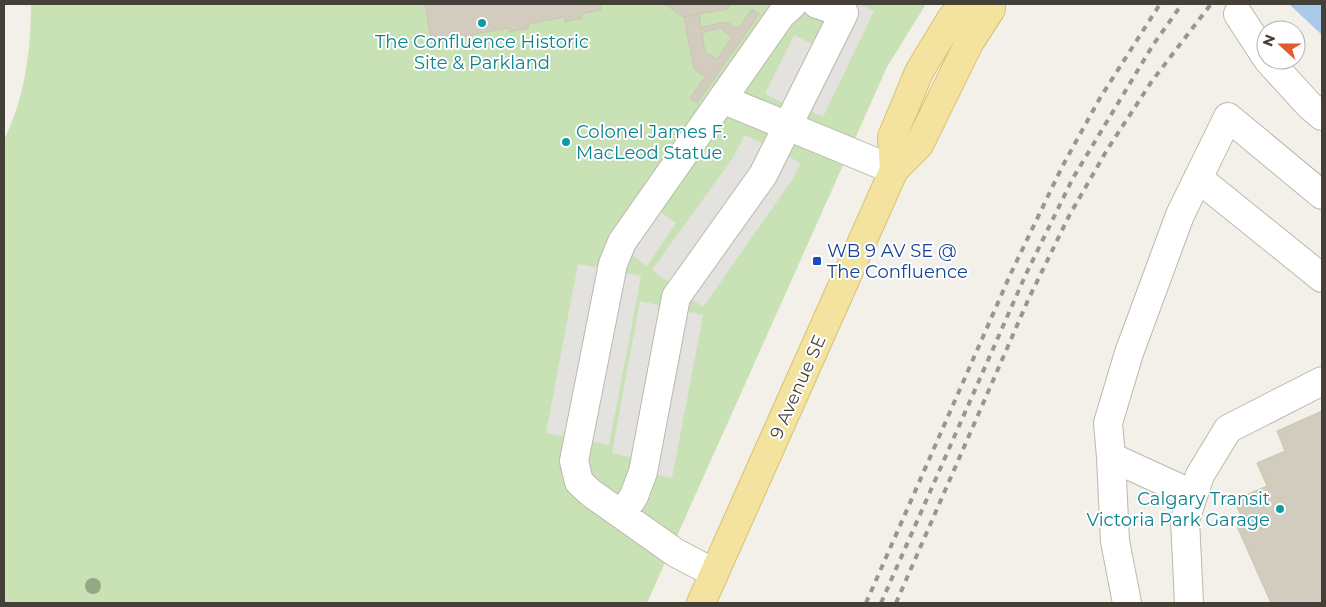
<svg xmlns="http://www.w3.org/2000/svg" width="1326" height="607" font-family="Montserrat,sans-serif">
<rect width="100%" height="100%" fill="#f2f0e8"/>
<!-- green -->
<path fill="#c9e2b5" d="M 31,4 L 926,4 L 887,67 L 647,603 L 4,603 L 4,140 C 25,97 31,51 31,4 Z"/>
<!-- parking -->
<path fill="#e4e2df" d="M 849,4 L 860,4 L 874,11 L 823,117 L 800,106 Z
M 794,35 L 812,44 L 783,103 L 765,94 Z
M 745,135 L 801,163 L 792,180 L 703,307 L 652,270 L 732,159 Z
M 659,211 L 676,223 L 647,266 L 629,253 Z
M 578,264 L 641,276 L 609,445 L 546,433 Z
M 640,301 L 703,315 L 672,478 L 653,474 L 633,458 L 612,453 Z"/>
<!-- water -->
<path fill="#aac9e8" d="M 1289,4 L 1322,4 L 1322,35 Z"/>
<!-- building -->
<path fill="#d2ccbe" stroke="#ccc5b2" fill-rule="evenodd" d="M 425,4 L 600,4 L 601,10 L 581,14 L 582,18 L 565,22 L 564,17 L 528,24 L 529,28 L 509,32 L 508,28 L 471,35 L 472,38 L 454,42 L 453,39 L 432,43 Z
M 665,4 L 731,4 L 727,9 L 683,17 Z
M 752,9 L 759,14 L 697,103 L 690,98 L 705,77 L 694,69 L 684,17 L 699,14 L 701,27 L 727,22 L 738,29 ZM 720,28 L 732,37 L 717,59 L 705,52 L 702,33 Z
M 1322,411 L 1322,603 L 1271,603 L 1235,522 L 1242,518 L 1234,500 L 1267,486 L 1257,463 L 1285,451 L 1277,431 Z"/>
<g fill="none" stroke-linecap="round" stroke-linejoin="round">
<defs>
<path id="minor" d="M 1238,14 L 1266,57
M 1268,60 L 1309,105 L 1322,116
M 722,99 L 894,170
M 1198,178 L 1322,278
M 1111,457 L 1108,423 L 1129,353 L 1180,215 L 1228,117 L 1322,195
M 622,514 L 634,496 L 643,472 L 676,297 L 763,175 L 844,13 L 817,4
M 714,573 L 676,553 L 591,493 L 579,482 L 574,461 L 613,264 L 622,242 L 781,15 L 793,4
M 1127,603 L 1115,541 L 1111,457 L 1192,494
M 1189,603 L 1185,520 L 1200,475 L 1228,429 L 1322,381"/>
<path id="major" d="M 894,170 L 892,137 L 912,89 L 919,72 L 951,19 L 963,4
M 701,603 L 894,170 L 919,145 L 969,43 L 991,9 L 991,4"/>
</defs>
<!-- minor casing -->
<use href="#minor" stroke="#bcb8ab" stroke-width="30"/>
<!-- major casing -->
<use href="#major" stroke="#d7c271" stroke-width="30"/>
<!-- minor -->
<use href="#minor" stroke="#fff" stroke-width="28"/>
<!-- major -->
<use href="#major" stroke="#f3e39f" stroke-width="28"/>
<!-- rail -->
<path stroke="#969696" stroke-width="4" stroke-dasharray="6 6" stroke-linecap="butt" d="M 866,603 L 1011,273 L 1062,167 L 1100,98 L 1160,4
M 881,603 L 1026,274 L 1073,178 L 1153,45 L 1182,4
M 896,603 L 1029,298 L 1069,216 L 1107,150 L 1152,81 L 1211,4"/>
</g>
<!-- trees -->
<circle fill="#92aa83" cx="93" cy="586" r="8"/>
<!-- markers -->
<g fill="#0f9aa8" stroke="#fff" stroke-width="2">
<circle cx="482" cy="23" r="5"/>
<circle cx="566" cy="142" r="5"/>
<circle cx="1280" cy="509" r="5"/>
</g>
<rect fill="#1a4fb4" stroke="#fff" stroke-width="2" x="812" y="256" width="10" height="10" rx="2.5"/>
<g text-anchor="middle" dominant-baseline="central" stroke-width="4" stroke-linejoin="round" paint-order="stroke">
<!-- culture labels -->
<g font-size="18" fill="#0d838f" stroke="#fff">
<text x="482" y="42">The Confluence Historic<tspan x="482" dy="21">Site &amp; Parkland</tspan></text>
<text x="576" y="132" text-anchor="start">Colonel James F.<tspan x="576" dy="21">MacLeod Statue</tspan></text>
<text x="1270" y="499" text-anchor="end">Calgary Transit<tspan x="1270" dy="21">Victoria Park Garage</tspan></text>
</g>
<!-- transit labels -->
<g font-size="18" fill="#164399" stroke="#fff" text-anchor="start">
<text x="827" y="251">WB 9 AV SE @<tspan x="827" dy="21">The Confluence</tspan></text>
</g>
<!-- street labels -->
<g font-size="18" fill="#444037" stroke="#fff">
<text transform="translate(798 387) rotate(-66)">9 Avenue SE</text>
</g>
</g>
<!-- border -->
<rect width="1326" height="607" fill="none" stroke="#444037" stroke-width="10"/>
<!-- north arrow -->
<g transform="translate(1281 45) rotate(291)"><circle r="24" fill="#ffffff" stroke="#b4b3af"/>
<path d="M0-4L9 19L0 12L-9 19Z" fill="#e35a2e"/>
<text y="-8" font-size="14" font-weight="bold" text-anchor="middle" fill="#444037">N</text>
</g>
</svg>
